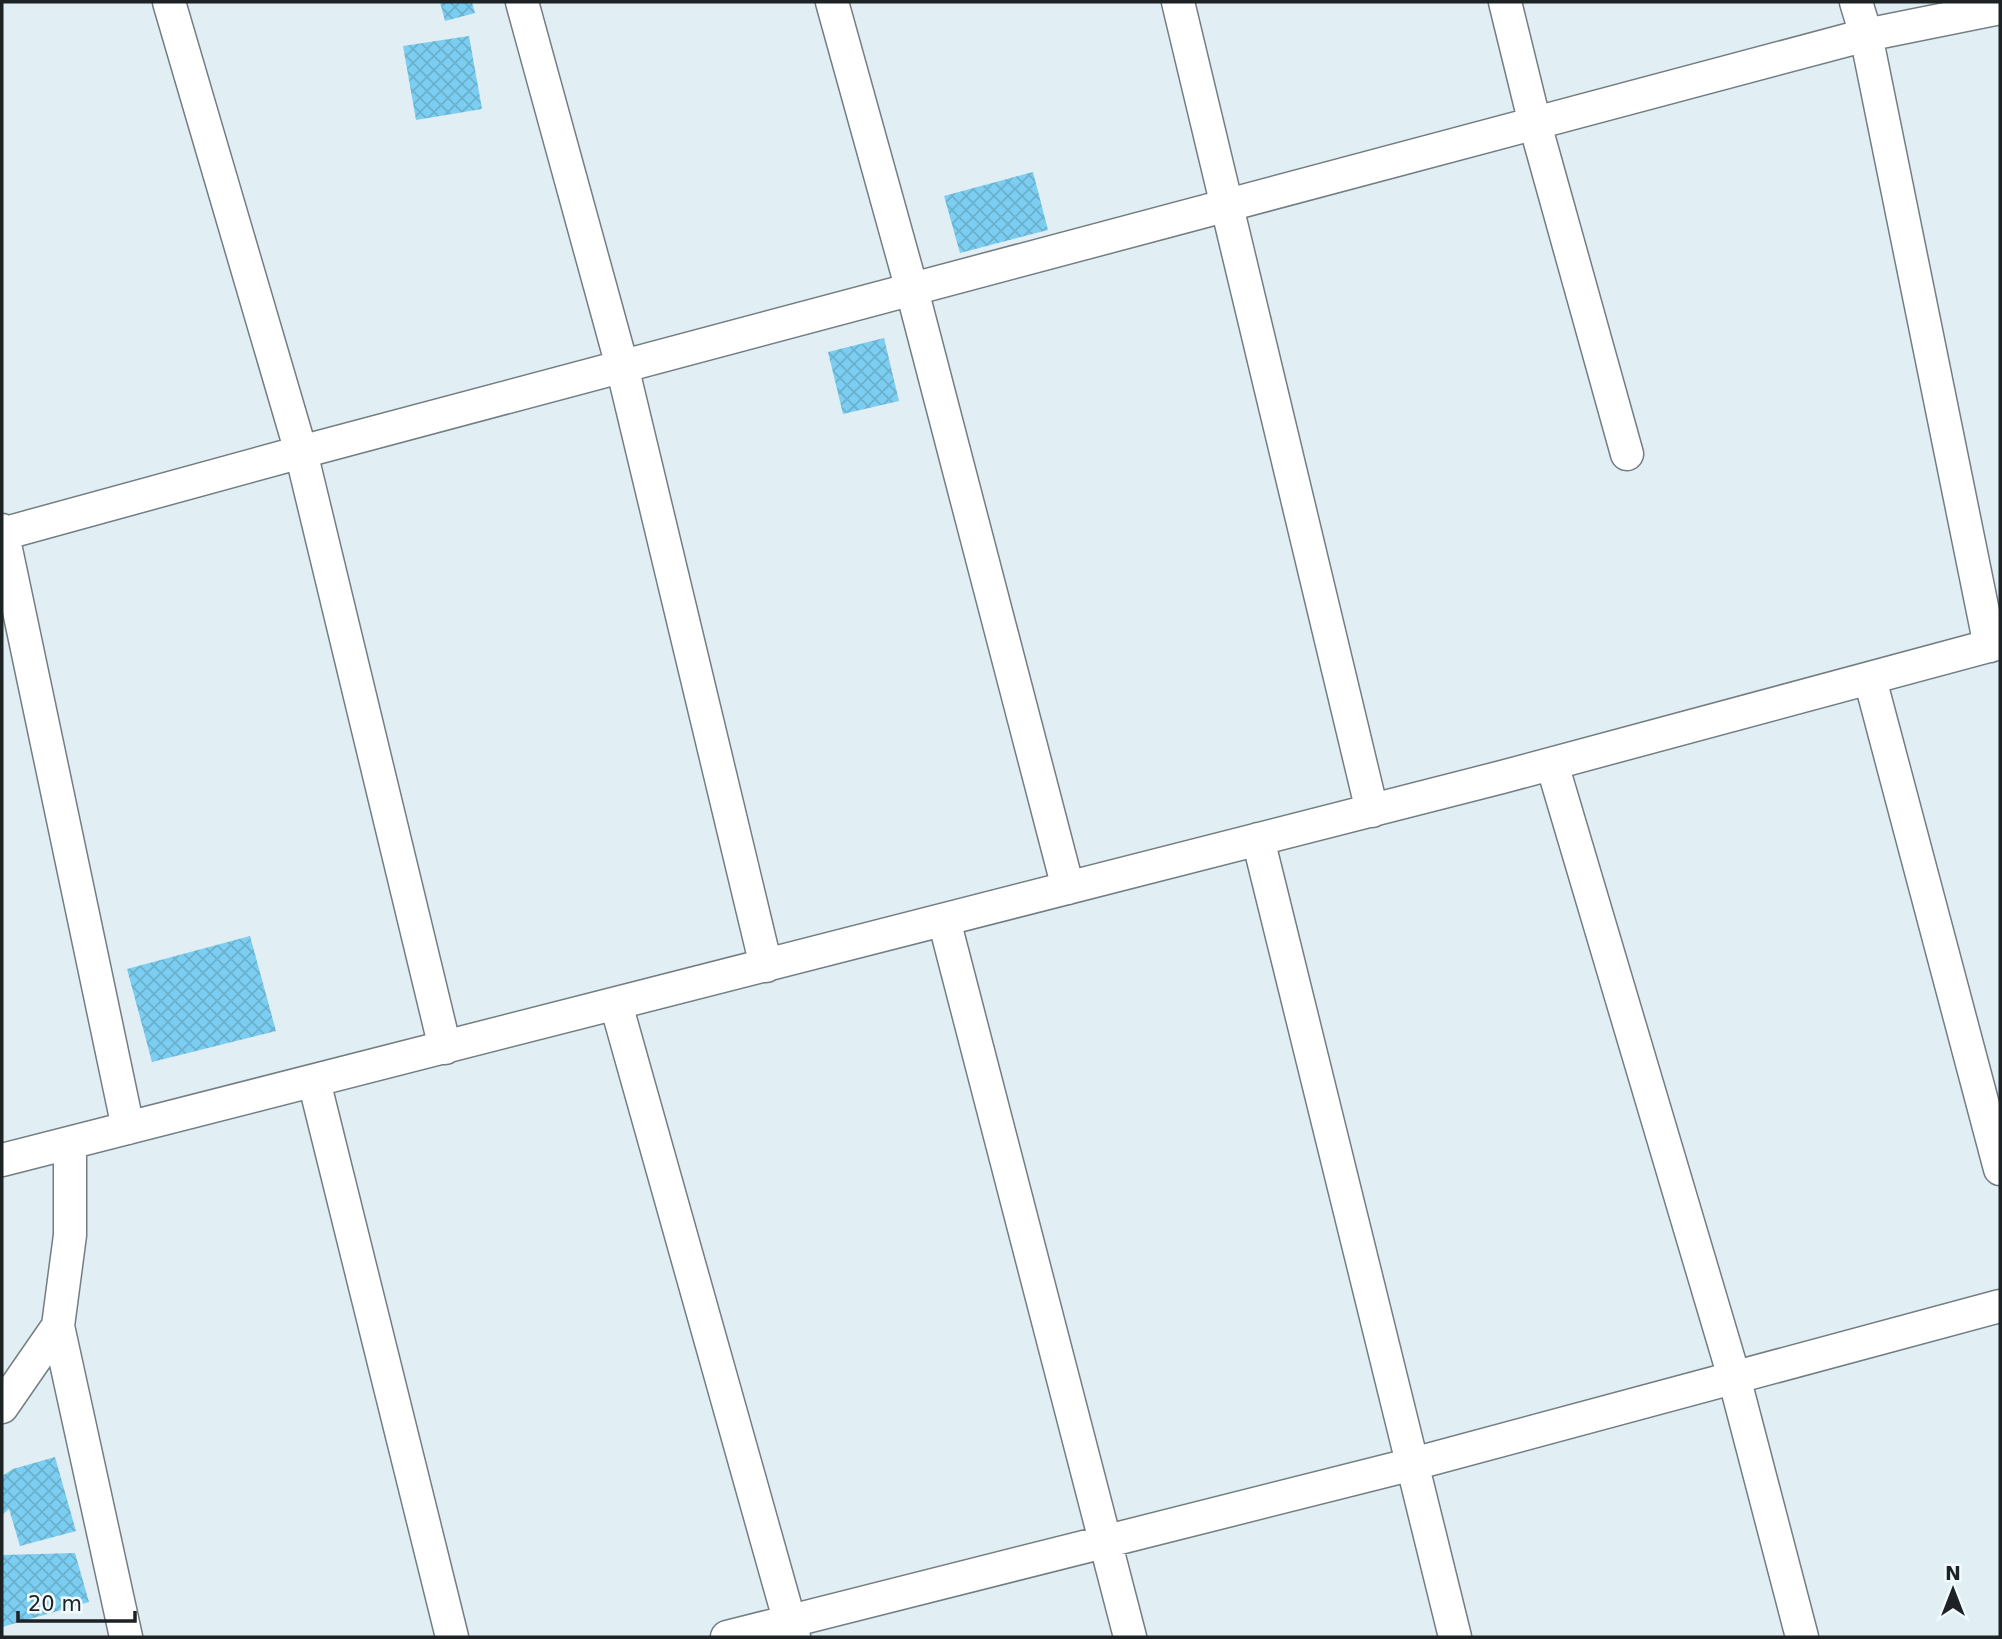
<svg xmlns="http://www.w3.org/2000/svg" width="2002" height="1639" font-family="'DejaVu Sans',sans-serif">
<defs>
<pattern id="building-cross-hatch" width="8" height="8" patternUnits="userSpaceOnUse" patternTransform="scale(1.75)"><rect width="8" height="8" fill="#7bcef1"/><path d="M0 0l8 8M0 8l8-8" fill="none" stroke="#6ab1ce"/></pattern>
</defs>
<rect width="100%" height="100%" fill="#e1eef3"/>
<!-- building -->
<path fill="url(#building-cross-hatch)" d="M 440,2 L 472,2 L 475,13 L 445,21 Z
M 469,36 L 482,109 L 416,120 L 403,46 Z
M 1033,172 L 1048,230 L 960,253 L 944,196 Z
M 884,338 L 899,401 L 843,414 L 828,352 Z
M 250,936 L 276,1031 L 152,1062 L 127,969 Z
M 55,1457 L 76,1531 L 20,1546 L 9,1509 L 2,1515 L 2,1476 L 13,1469 Z
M 75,1553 L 89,1602 L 2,1627 L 2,1555 Z"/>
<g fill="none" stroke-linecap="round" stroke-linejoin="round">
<defs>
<path id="minor" d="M 169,2 L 301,452 L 445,1048
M 522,2 L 622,366 L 766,966
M 832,2 L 912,290 L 1068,888
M 1178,2 L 1372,811
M 1505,2 L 1535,124 L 1627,454
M 1856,2 L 1866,35 L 1990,646
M 2,530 L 128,1128
M 2,534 L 301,452 L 1866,35 L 2000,8
M 1870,679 L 2000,1169
M 1552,764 L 1734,1377 L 1802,1637
M 1258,839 L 1455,1637
M 944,920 L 1130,1637
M 616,1004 L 794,1637
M 314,1081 L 452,1637
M 2,1160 L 1502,777 L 2000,643
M 58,1326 L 126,1637
M 2,1407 L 58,1326 L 70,1235 L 70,1143
M 727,1637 L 1413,1464 L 2000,1306"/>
</defs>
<!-- minor casing -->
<use href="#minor" stroke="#737e83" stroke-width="35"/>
<!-- minor -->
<use href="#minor" stroke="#fff" stroke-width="32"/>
</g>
<!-- border -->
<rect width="2002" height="1639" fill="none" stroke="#1d2224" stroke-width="7"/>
<!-- north arrow -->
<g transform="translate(1953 1590)" stroke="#f0faff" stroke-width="5" paint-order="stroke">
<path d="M0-5L12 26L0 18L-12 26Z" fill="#1d2224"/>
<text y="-10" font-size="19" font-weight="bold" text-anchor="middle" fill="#1d2224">N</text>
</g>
<!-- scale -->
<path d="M18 1611v10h117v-10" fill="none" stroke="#1d2224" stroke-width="3.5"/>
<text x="28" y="1611" font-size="21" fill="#1d2224" stroke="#f0faff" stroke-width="5" paint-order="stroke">20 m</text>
</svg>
